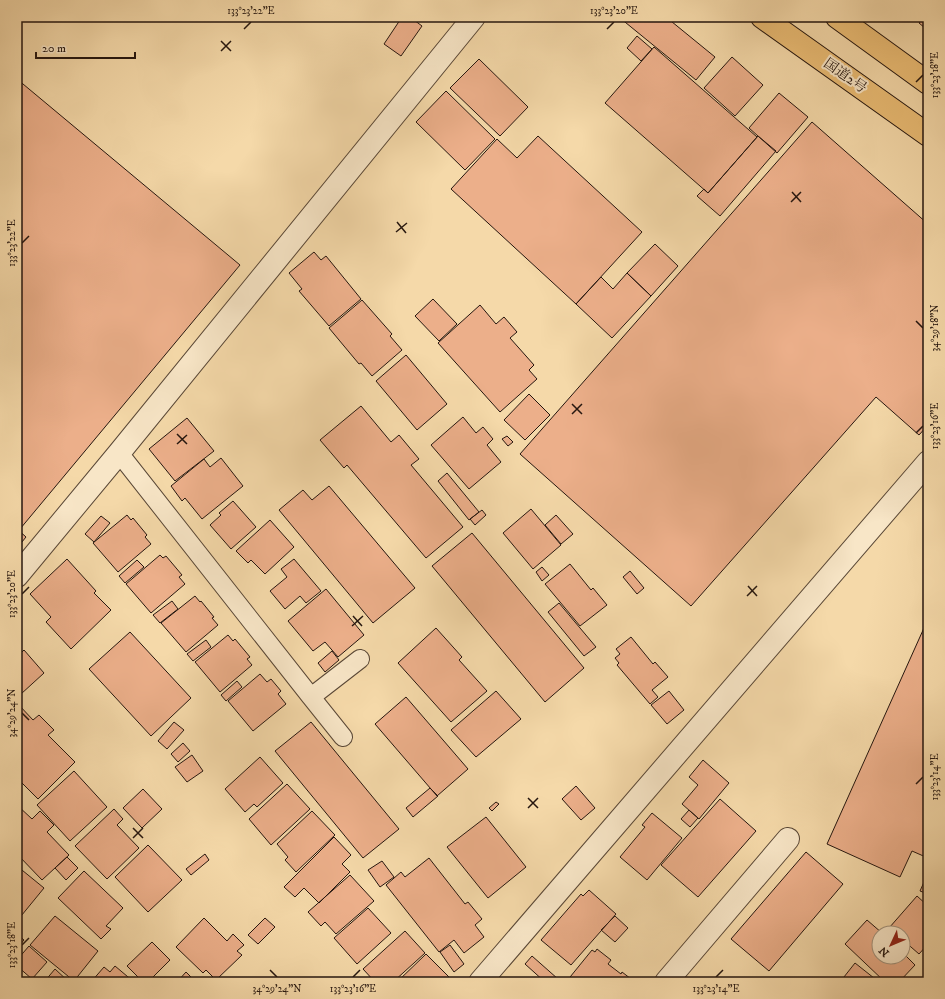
<svg xmlns="http://www.w3.org/2000/svg" width="945" height="999" font-family="'IM FELL DW Pica','Noto Serif JP',serif">
<rect width="100%" height="100%" fill="#f5d9a9"/>
<filter id="stains"><feTurbulence type="fractalNoise" baseFrequency=".005" numOctaves="4"/><feColorMatrix values="0 0 0 0 .2 0 0 0 0 .09 0 0 0 0 .02 0 0 0 .5 -.17"/></filter>
<radialGradient id="worn" r=".72"><stop offset=".6" stop-color="#630" stop-opacity="0"/><stop offset="1" stop-color="#630" stop-opacity=".3"/></radialGradient>
<!-- building -->
<path fill="#ecaf8a" stroke="#25160f" d="M 402,17 L 410,17 L 422,26 L 401,56 L 384,44 Z
M 621,17 L 666,17 L 715,57 L 696,80 L 620,18 Z
M 923,17 L 928,17 L 928,25 L 925,28 L 919,23 Z
M 637,36 L 652,49 L 641,61 L 627,48 Z
M 654,47 L 757,137 L 708,193 L 605,103 Z
M 732,57 L 763,85 L 735,116 L 704,88 Z
M 479,59 L 528,107 L 500,136 L 450,88 Z
M 17,79 L 240,265 L 20,529 L 17,526 Z
M 446,91 L 495,139 L 465,170 L 416,122 Z
M 779,93 L 808,117 L 777,153 L 749,128 Z
M 812,122 L 928,224 L 928,425 L 919,435 L 876,397 L 691,606 L 520,454 Z
M 538,136 L 642,232 L 576,304 L 451,189 L 497,139 L 517,158 Z
M 758,136 L 776,151 L 720,216 L 697,196 L 704,189 L 708,193 Z
M 655,244 L 678,266 L 651,296 L 627,273 Z
M 314,252 L 321,260 L 326,256 L 361,299 L 329,326 L 299,291 L 302,289 L 289,273 Z
M 627,273 L 651,296 L 612,338 L 576,304 L 601,277 L 613,289 Z
M 433,299 L 457,324 L 439,341 L 415,316 Z
M 362,300 L 392,334 L 390,336 L 402,350 L 372,376 L 361,363 L 359,364 L 329,328 Z
M 480,305 L 496,324 L 504,317 L 517,332 L 510,338 L 534,365 L 529,370 L 537,379 L 500,412 L 438,343 Z
M 406,355 L 447,404 L 417,430 L 376,381 Z
M 529,394 L 550,415 L 525,440 L 504,420 Z
M 361,406 L 391,442 L 399,435 L 419,459 L 411,465 L 463,527 L 426,558 L 347,465 L 344,468 L 320,440 Z
M 463,417 L 476,433 L 483,427 L 493,439 L 487,445 L 501,462 L 469,489 L 431,445 Z
M 187,418 L 214,451 L 175,481 L 149,449 Z
M 507,436 L 513,442 L 508,446 L 502,439 Z
M 221,458 L 243,486 L 202,519 L 185,498 L 182,501 L 171,486 L 204,459 L 210,467 Z
M 447,473 L 479,512 L 469,520 L 438,481 Z
M 329,486 L 415,588 L 373,623 L 279,510 L 303,490 L 312,500 Z
M 233,501 L 256,527 L 231,549 L 210,525 L 221,515 L 219,513 Z
M 531,509 L 561,545 L 533,569 L 503,533 Z
M 482,510 L 486,515 L 475,525 L 470,519 Z
M 127,515 L 131,520 L 133,518 L 147,535 L 145,537 L 151,544 L 118,572 L 93,543 Z
M 556,515 L 573,534 L 561,544 L 545,525 Z
M 101,516 L 110,523 L 94,542 L 85,534 Z
M 270,520 L 294,547 L 265,574 L 251,560 L 248,563 L 236,551 Z
M 17,529 L 26,537 L 17,548 Z
M 472,533 L 584,668 L 545,702 L 432,566 Z
M 160,555 L 163,558 L 166,556 L 182,575 L 179,577 L 185,584 L 151,613 L 126,584 Z
M 67,559 L 96,591 L 94,593 L 111,610 L 71,649 L 46,622 L 51,617 L 30,594 Z
M 294,559 L 321,591 L 306,603 L 300,596 L 285,609 L 270,591 L 287,577 L 281,569 Z
M 137,560 L 144,567 L 125,583 L 119,576 Z
M 570,564 L 591,590 L 593,588 L 607,605 L 580,626 L 545,584 Z
M 542,567 L 549,575 L 542,581 L 536,572 Z
M 630,571 L 644,588 L 637,594 L 623,577 Z
M 326,589 L 364,635 L 338,657 L 325,642 L 313,651 L 288,621 Z
M 195,596 L 200,602 L 201,601 L 214,617 L 212,618 L 218,625 L 186,652 L 161,623 Z
M 172,601 L 178,609 L 160,623 L 153,615 Z
M 559,603 L 596,647 L 584,656 L 548,612 Z
M 928,619 L 928,858 L 912,851 L 900,877 L 827,844 Z
M 436,628 L 462,657 L 459,660 L 487,691 L 451,722 L 398,663 Z
M 130,632 L 191,698 L 151,736 L 89,669 Z
M 228,635 L 233,641 L 235,639 L 250,657 L 247,659 L 252,665 L 220,692 L 195,662 Z
M 631,637 L 653,664 L 655,662 L 668,677 L 652,690 L 658,697 L 650,704 L 617,665 L 619,663 L 615,658 L 620,654 L 616,649 Z
M 206,640 L 211,647 L 193,661 L 187,654 Z
M 24,650 L 44,673 L 21,694 L 17,690 L 17,657 Z
M 332,651 L 339,660 L 325,672 L 318,663 Z
M 260,674 L 267,682 L 271,679 L 281,691 L 278,694 L 286,704 L 253,731 L 228,701 Z
M 237,681 L 242,687 L 226,701 L 221,695 Z
M 496,691 L 521,719 L 476,757 L 451,730 Z
M 669,691 L 684,710 L 667,724 L 651,705 Z
M 406,697 L 468,769 L 437,796 L 375,724 Z
M 18,704 L 33,720 L 39,715 L 54,730 L 48,735 L 75,762 L 38,799 L 17,778 L 17,706 Z
M 174,722 L 184,730 L 167,749 L 158,741 Z
M 311,722 L 399,829 L 363,858 L 275,751 Z
M 183,743 L 190,751 L 178,762 L 171,754 Z
M 192,755 L 203,771 L 187,782 L 175,767 Z
M 260,757 L 283,783 L 257,807 L 254,804 L 245,812 L 225,789 Z
M 703,760 L 729,783 L 699,819 L 682,804 L 698,785 L 689,777 Z
M 74,771 L 107,807 L 70,841 L 37,805 Z
M 287,784 L 310,809 L 271,845 L 249,819 Z
M 576,786 L 595,808 L 581,820 L 562,799 Z
M 430,788 L 438,796 L 413,817 L 406,808 Z
M 143,789 L 162,809 L 142,828 L 123,808 Z
M 720,799 L 756,831 L 698,897 L 661,865 Z
M 496,802 L 499,804 L 492,811 L 489,808 Z
M 17,805 L 32,819 L 40,811 L 54,825 L 47,832 L 69,855 L 42,880 L 17,854 Z
M 114,809 L 123,819 L 117,825 L 139,848 L 107,879 L 75,846 Z
M 689,810 L 698,818 L 690,827 L 681,819 Z
M 312,811 L 335,835 L 296,872 L 285,860 L 288,857 L 277,844 Z
M 652,813 L 682,838 L 647,880 L 620,857 L 645,827 L 642,825 Z
M 486,817 L 526,867 L 488,898 L 447,847 Z
M 334,837 L 351,855 L 342,864 L 350,872 L 319,903 L 304,888 L 295,897 L 284,887 Z
M 148,845 L 182,880 L 148,912 L 115,877 Z
M 806,852 L 843,884 L 769,971 L 731,939 Z
M 205,854 L 209,860 L 191,875 L 186,869 Z
M 67,857 L 78,868 L 66,880 L 55,868 Z
M 429,858 L 465,904 L 468,902 L 482,919 L 475,925 L 484,937 L 464,953 L 454,940 L 439,952 L 386,885 L 401,872 L 405,877 Z
M 382,861 L 394,877 L 380,887 L 368,870 Z
M 17,866 L 44,888 L 17,921 Z
M 84,871 L 123,908 L 106,926 L 111,929 L 101,939 L 58,898 Z
M 928,873 L 928,894 L 920,891 Z
M 350,875 L 374,901 L 336,934 L 325,922 L 321,926 L 308,912 Z
M 589,890 L 616,914 L 571,965 L 541,940 L 581,894 L 583,896 Z
M 917,896 L 928,906 L 928,944 L 919,954 L 903,940 L 903,933 L 895,933 L 889,928 Z
M 368,908 L 391,933 L 357,964 L 334,938 Z
M 55,916 L 98,951 L 74,981 L 30,945 Z
M 615,916 L 628,928 L 615,942 L 601,930 Z
M 204,918 L 227,941 L 233,934 L 244,945 L 237,951 L 242,955 L 216,980 L 206,970 L 203,973 L 176,947 Z
M 265,918 L 275,927 L 258,944 L 248,935 Z
M 867,920 L 882,933 L 879,933 L 879,957 L 903,957 L 903,953 L 915,965 L 899,982 L 885,982 L 845,944 Z
M 405,931 L 425,953 L 393,982 L 375,982 L 363,969 Z
M 17,934 L 24,940 L 17,948 Z
M 152,942 L 170,960 L 148,982 L 143,982 L 127,966 Z
M 450,945 L 464,964 L 454,972 L 440,952 Z
M 29,946 L 47,962 L 32,979 L 17,966 L 17,960 Z
M 597,949 L 611,960 L 608,964 L 621,974 L 622,972 L 635,982 L 566,982 L 592,950 L 595,952 Z
M 426,954 L 452,980 L 449,982 L 397,982 Z
M 532,956 L 558,979 L 556,982 L 545,982 L 525,964 Z
M 855,963 L 879,982 L 840,982 Z
M 115,966 L 134,982 L 91,982 L 104,967 L 110,972 Z
M 55,969 L 69,982 L 44,982 Z
M 186,972 L 195,981 L 194,982 L 177,982 Z"/>
<g fill="none" stroke-linecap="round" stroke-linejoin="round">
<defs>
<path id="service" d="M 119,453 L 311,697 L 360,659
M 311,697 L 343,737"/>
<path id="minor" d="M 17,576 L 119,453 L 474,17
M 480,982 L 928,462
M 666,982 L 788,839"/>
<path id="trunk" d="M 762,17 L 928,135
M 837,17 L 928,83"/>
</defs>
<!-- service casing -->
<use href="#service" stroke="#594736" stroke-width="20"/>
<!-- minor casing -->
<use href="#minor" stroke="#594736" stroke-width="24"/>
<!-- trunk casing -->
<use href="#trunk" stroke="#25160f" stroke-width="24"/>
<!-- service -->
<use href="#service" stroke="#f8e6c7" stroke-width="18"/>
<!-- minor -->
<use href="#minor" stroke="#f8e6c7" stroke-width="22"/>
<!-- trunk -->
<use href="#trunk" stroke="#eabc74" stroke-width="22"/>
</g>
<!-- ticks -->
<path fill="none" stroke="#25160f" stroke-width="1.5" d="M 244,29 L 251,22M 607,29 L 614,22M 221,41 L 231,51M 221,51 L 231,41M 916,82 L 923,75M 792,192 L 801,202M 791,202 L 801,192M 397,222 L 406,233M 396,232 L 407,223M 22,243 L 29,236M 916,321 L 923,328M 572,404 L 582,414M 572,414 L 582,404M 916,433 L 923,426M 177,434 L 187,444M 177,444 L 187,435M 748,586 L 757,596M 22,594 L 29,587M 747,596 L 757,586M 353,616 L 362,626M 352,626 L 363,616M 22,713 L 29,720M 916,784 L 923,777M 528,798 L 538,808M 528,808 L 538,798M 133,828 L 143,838M 133,838 L 143,828M 22,945 L 29,938M 270,970 L 277,977M 353,977 L 360,970M 716,977 L 723,970"/>
<g text-anchor="middle" dominant-baseline="central" stroke-width="4" stroke-linejoin="round" paint-order="stroke">
<!-- street labels -->
<g font-size="14" fill="#25160f" stroke="#f8e6c7">
<text transform="translate(845 76) rotate(35)">国道2号</text>
</g>
</g>
<!-- margin -->
<rect width="945" height="999" fill="none" stroke="#f5d9a9" stroke-width="44"/>
<!-- north arrow -->
<g transform="translate(891 945) rotate(226)"><circle r="19" fill="#f8e6c7" stroke="#a4937d"/>
<path d="M0-3L7 15L0 10L-7 15Z" fill="#8f2418"/>
<text y="-6" font-size="11" font-weight="bold" text-anchor="middle" fill="#25160f">N</text>
</g>
<!-- scale -->
<path d="M36 52v6h99v-6" fill="none" stroke="#25160f" stroke-width="2"/>
<text x="42" y="52" font-size="12" fill="#25160f" stroke="#f8e6c7" stroke-width="3" paint-order="stroke">20 m</text>
<rect x="22" y="22" width="901" height="955" fill="none" stroke="#25160f" stroke-width="1.5"/>
<g font-size="10" text-anchor="middle" fill="#25160f">
<text x="251" y="14">133°23'22"E</text>
<text x="614" y="14">133°23'20"E</text>
<text transform="translate(934 75) rotate(-90)" y="4">133°23'18"E</text>
<text transform="translate(11 243) rotate(-90)" y="4">133°23'22"E</text>
<text transform="translate(934 328) rotate(-90)" y="4">34°29'18"N</text>
<text transform="translate(934 426) rotate(-90)" y="4">133°23'16"E</text>
<text transform="translate(11 594) rotate(-90)" y="4">133°23'20"E</text>
<text transform="translate(11 713) rotate(-90)" y="4">34°29'24"N</text>
<text transform="translate(934 777) rotate(-90)" y="4">133°23'14"E</text>
<text transform="translate(11 945) rotate(-90)" y="4">133°23'18"E</text>
<text x="277" y="992">34°29'24"N</text>
<text x="353" y="992">133°23'16"E</text>
<text x="716" y="992">133°23'14"E</text>
</g>
<rect width="100%" height="100%" filter="url(#stains)"/>
<rect width="100%" height="100%" fill="url(#worn)"/>
</svg>
